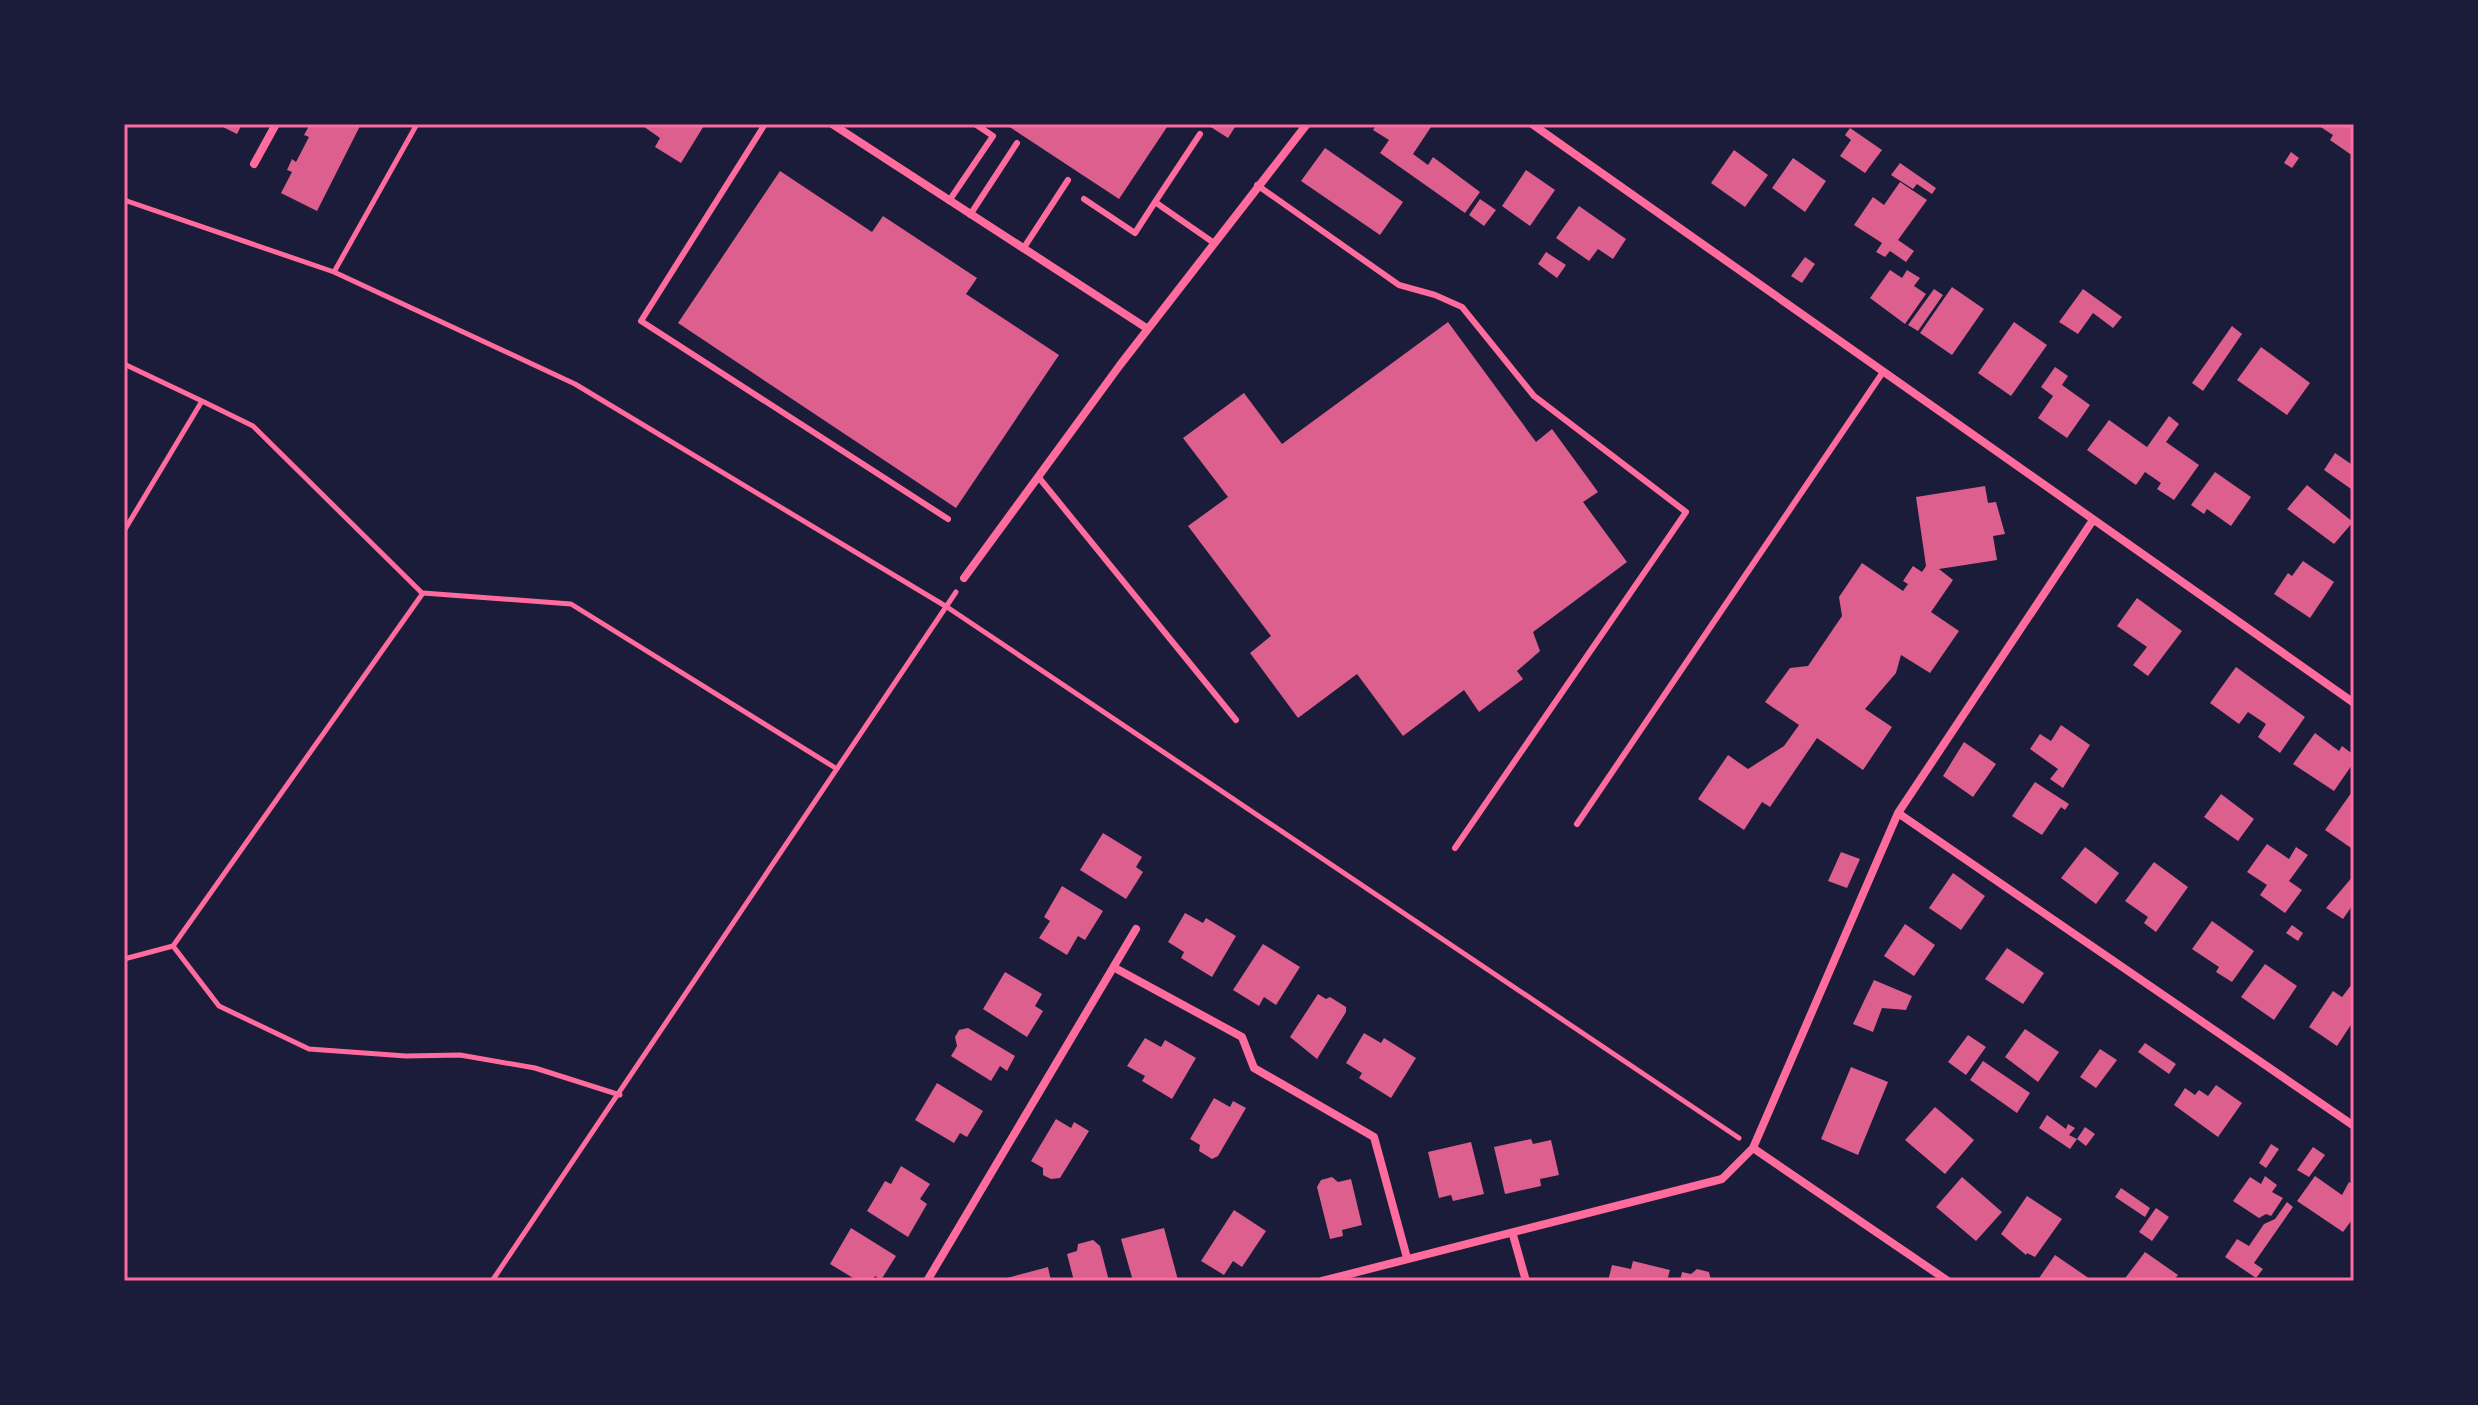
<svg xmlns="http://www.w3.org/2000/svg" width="2478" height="1405" font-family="Montserrat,sans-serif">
<rect width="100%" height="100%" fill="#1b1b3a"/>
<!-- building -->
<path fill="#dd5f8e" d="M 217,124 L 242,124 L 237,134 Z
M 310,124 L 361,124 L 317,211 L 281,193 L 292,172 L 287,170 L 292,159 L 296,162 L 309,137 L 304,135 Z
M 640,124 L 705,124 L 681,163 L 655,147 L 660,138 Z
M 1005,124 L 1169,124 L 1119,199 Z
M 1206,124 L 1237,124 L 1228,138 Z
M 1377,124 L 1433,124 L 1413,154 L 1428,165 L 1433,157 L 1480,192 L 1465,213 L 1380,153 L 1389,140 L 1373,130 Z
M 2321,124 L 2354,124 L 2354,163 L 2350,160 L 2353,156 L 2330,140 L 2333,135 L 2319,126 Z
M 1850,128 L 1882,150 L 1865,173 L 1840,156 L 1851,140 L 1845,135 Z
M 1325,148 L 1403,202 L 1380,235 L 1301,181 Z
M 1734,150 L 1768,175 L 1745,207 L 1711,183 Z
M 2291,152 L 2299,158 L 2292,168 L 2284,163 Z
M 1793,158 L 1826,181 L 1805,212 L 1772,188 Z
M 1900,163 L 1936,188 L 1932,194 L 1917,184 L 1913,189 L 1891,175 Z
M 1526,170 L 1555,190 L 1530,226 L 1502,206 Z
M 780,171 L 872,232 L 883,216 L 977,278 L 966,294 L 1059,355 L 956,508 L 678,323 Z
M 1900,182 L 1927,200 L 1898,240 L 1914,251 L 1906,262 L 1890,251 L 1885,257 L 1876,252 L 1882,243 L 1854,225 L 1873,197 L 1884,205 Z
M 1480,199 L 1496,210 L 1484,226 L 1469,215 Z
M 1579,206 L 1626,239 L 1613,259 L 1598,249 L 1589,261 L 1556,238 Z
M 1546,252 L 1566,265 L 1557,278 L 1538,264 Z
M 1805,257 L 1815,264 L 1802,283 L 1791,276 Z
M 1890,270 L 1902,278 L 1907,270 L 1920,278 L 1914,286 L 1926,294 L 1905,324 L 1870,298 Z
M 1952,287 L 1984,309 L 1952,355 L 1920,333 Z
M 1934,289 L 1943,295 L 1918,331 L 1908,325 Z
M 2083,289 L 2122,317 L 2113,328 L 2093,313 L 2078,334 L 2059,322 Z
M 1448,322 L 1536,442 L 1552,429 L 1598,492 L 1583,502 L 1627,562 L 1533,632 L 1540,651 L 1517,671 L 1523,679 L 1479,712 L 1464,690 L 1403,736 L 1357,674 L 1298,718 L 1250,653 L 1271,636 L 1188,526 L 1228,497 L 1183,438 L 1244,393 L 1282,444 Z
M 2014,322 L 2047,345 L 2011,396 L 1978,373 Z
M 2232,326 L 2242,334 L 2203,391 L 2192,383 Z
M 2261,347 L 2310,383 L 2287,415 L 2237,380 Z
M 2055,367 L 2068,376 L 2062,385 L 2090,405 L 2067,438 L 2038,418 L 2053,396 L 2041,387 Z
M 2169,416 L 2179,424 L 2166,442 L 2199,465 L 2174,500 L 2157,489 L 2161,483 L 2145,472 L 2136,485 L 2087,450 L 2109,420 L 2147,447 Z
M 2335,453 L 2354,466 L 2354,491 L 2324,470 Z
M 2215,472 L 2251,497 L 2231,526 L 2207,509 L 2204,514 L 2191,505 Z
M 2307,485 L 2353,522 L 2334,544 L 2287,509 Z
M 1985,486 L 1988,503 L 1996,502 L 2005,534 L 1993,536 L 1997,560 L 1939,569 L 1953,580 L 1931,612 L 1959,631 L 1930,673 L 1901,655 L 1896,673 L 1865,709 L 1892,727 L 1863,770 L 1817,738 L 1770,807 L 1762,802 L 1744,830 L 1698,799 L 1728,755 L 1748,769 L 1784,746 L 1799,725 L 1765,702 L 1790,668 L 1808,666 L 1842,616 L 1839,597 L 1862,563 L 1903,591 L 1908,584 L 1903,581 L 1913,566 L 1922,572 L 1926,566 L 1916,497 Z
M 2303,561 L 2334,582 L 2310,618 L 2274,594 L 2288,573 L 2292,576 Z
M 2137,598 L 2182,631 L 2148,676 L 2133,665 L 2147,647 L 2117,626 Z
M 2236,667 L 2305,717 L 2280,753 L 2258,737 L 2266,724 L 2248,712 L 2239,724 L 2210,703 Z
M 2061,725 L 2090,745 L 2063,788 L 2050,779 L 2058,769 L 2030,749 L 2040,734 L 2051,741 Z
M 2315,733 L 2339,751 L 2342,746 L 2354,755 L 2354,762 L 2334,791 L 2293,764 Z
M 1964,742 L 1996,764 L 1973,797 L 1943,776 Z
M 2035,782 L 2069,804 L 2065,810 L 2061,807 L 2042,835 L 2012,816 Z
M 2354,789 L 2354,850 L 2325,830 Z
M 2221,794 L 2254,819 L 2238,841 L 2204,817 Z
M 1103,833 L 1142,857 L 1136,867 L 1143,872 L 1126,899 L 1080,870 Z
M 2267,844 L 2289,859 L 2296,847 L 2308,855 L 2289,881 L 2302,890 L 2285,913 L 2260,895 L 2267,885 L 2247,872 Z
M 2085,847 L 2119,873 L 2096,904 L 2061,878 Z
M 1841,852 L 1860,859 L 1847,888 L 1828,881 Z
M 2154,862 L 2188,887 L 2156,932 L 2144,923 L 2148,917 L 2125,901 Z
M 1953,873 L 1985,896 L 1961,930 L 1929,908 Z
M 2354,875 L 2354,903 L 2343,919 L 2326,908 Z
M 1062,886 L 1103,911 L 1085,940 L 1078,936 L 1067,955 L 1039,938 L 1050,921 L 1044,917 Z
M 1185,913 L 1203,923 L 1206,918 L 1236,936 L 1212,977 L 1181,958 L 1184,952 L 1168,942 Z
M 2212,921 L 2254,951 L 2232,982 L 2216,972 L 2219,967 L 2192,949 Z
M 1905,924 L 1935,945 L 1914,976 L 1884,956 Z
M 2292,925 L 2303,933 L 2298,941 L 2286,933 Z
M 1263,944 L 1300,967 L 1276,1005 L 1264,997 L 1259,1006 L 1233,990 Z
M 2007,948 L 2044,973 L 2023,1004 L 1985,979 Z
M 2265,964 L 2297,986 L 2274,1020 L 2241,997 Z
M 1005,972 L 1042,994 L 1035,1006 L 1043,1011 L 1027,1037 L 983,1009 Z
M 1874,980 L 1912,996 L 1906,1010 L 1882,1008 L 1873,1032 L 1853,1024 Z
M 2352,984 L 2354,1020 L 2337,1046 L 2309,1027 L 2333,991 L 2342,997 Z
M 1318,994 L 1326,999 L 1330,997 L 1346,1007 L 1346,1012 L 1317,1059 L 1290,1037 Z
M 968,1028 L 1015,1056 L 1007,1071 L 1000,1066 L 991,1081 L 951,1056 L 957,1046 L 955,1037 L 959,1030 Z
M 2025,1029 L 2059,1052 L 2038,1082 L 2005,1057 Z
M 1364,1033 L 1381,1043 L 1384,1038 L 1416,1058 L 1391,1098 L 1359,1078 L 1362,1073 L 1346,1063 Z
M 1968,1035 L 1986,1047 L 1966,1075 L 1948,1062 Z
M 1145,1038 L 1161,1047 L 1165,1040 L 1196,1058 L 1172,1099 L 1142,1081 L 1145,1076 L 1127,1066 Z
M 2145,1043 L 2176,1064 L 2169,1074 L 2138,1052 Z
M 2100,1049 L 2117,1060 L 2096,1088 L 2080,1077 Z
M 1983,1061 L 2030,1093 L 2017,1113 L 1970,1080 Z
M 1851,1067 L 1888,1082 L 1858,1155 L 1821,1139 Z
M 937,1083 L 983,1111 L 967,1137 L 960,1133 L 954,1143 L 915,1120 Z
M 2216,1085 L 2242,1103 L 2218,1137 L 2174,1105 L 2185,1088 L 2195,1095 L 2199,1090 L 2208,1096 Z
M 1214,1098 L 1230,1107 L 1233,1101 L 1246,1108 L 1218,1156 L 1212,1159 L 1199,1151 L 1200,1145 L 1190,1139 Z
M 1935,1107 L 1974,1140 L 1945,1174 L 1905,1140 Z
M 2047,1115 L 2066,1129 L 2068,1124 L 2075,1128 L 2069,1135 L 2077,1139 L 2085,1127 L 2095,1134 L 2086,1146 L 2077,1139 L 2070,1149 L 2039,1128 Z
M 1056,1119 L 1071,1128 L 1074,1122 L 1089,1131 L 1060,1178 L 1051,1179 L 1043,1175 L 1043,1168 L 1031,1161 Z
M 1531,1139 L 1533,1144 L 1551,1140 L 1559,1175 L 1540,1179 L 1541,1186 L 1505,1194 L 1494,1147 Z
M 1471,1142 L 1484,1194 L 1453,1201 L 1451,1195 L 1439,1198 L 1428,1152 Z
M 2271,1144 L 2279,1149 L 2266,1168 L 2259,1163 Z
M 2313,1147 L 2325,1155 L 2309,1177 L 2297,1170 Z
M 901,1166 L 930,1184 L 920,1199 L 927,1204 L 908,1237 L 867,1211 L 885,1181 L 891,1184 Z
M 2265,1176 L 2277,1185 L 2272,1192 L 2283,1198 L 2271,1216 L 2266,1214 L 2259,1218 L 2233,1201 L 2250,1177 L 2261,1184 Z
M 2315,1176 L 2342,1195 L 2349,1182 L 2354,1185 L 2354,1217 L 2343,1232 L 2297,1201 Z
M 1332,1177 L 1338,1182 L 1351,1179 L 1362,1225 L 1342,1230 L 1343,1236 L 1330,1239 L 1317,1187 L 1321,1180 Z
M 1962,1177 L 2002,1212 L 1976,1241 L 1936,1207 Z
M 2121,1188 L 2150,1208 L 2145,1217 L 2115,1197 Z
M 2027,1196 L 2062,1219 L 2035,1257 L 2027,1253 L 2026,1255 L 2001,1234 Z
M 2287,1202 L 2293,1207 L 2254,1263 L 2263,1269 L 2256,1278 L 2225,1257 L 2237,1239 L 2249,1246 L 2264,1224 L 2275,1219 Z
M 2156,1208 L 2169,1217 L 2152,1241 L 2139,1232 Z
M 1234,1210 L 1266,1231 L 1242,1267 L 1233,1261 L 1224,1275 L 1201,1261 Z
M 851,1228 L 896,1256 L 881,1280 L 875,1276 L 872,1281 L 858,1281 L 830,1264 Z
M 1164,1228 L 1178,1280 L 1133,1281 L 1121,1239 Z
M 1093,1240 L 1100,1246 L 1109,1281 L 1074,1281 L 1067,1254 L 1077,1251 L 1078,1244 Z
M 2145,1252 L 2178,1275 L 2173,1281 L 2123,1281 Z
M 2055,1255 L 2093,1281 L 2037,1281 Z
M 1633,1261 L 1670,1270 L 1667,1281 L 1608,1281 L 1612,1265 L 1631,1269 Z
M 1048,1267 L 1051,1281 L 1008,1281 L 1007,1278 Z
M 1697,1269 L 1709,1272 L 1711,1281 L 1680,1281 L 1682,1272 L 1691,1274 Z"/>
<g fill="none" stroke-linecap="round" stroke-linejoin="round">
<!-- path -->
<path stroke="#ff6b9d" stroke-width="5" d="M 124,200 L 334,272 L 575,384 L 947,607 L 1739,1138
M 334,272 L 417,124
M 124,364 L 202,401 L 124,531
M 202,401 L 253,426 L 422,593
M 173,946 L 219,1006 L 309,1049 L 406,1056 L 460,1055 L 535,1068 L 620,1095
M 124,959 L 173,946 L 423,593 L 571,604 L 837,769
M 492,1281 L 956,592"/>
<!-- service -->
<path stroke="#ff6b9d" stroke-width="6" d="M 765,124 L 641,321 L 948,519
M 1257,185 L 1399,285 L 1435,295 L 1462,307 L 1534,396 L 1686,512 L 1455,848
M 1084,199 L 1135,233 L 1155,202 L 1214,243
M 949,201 L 993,136 L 975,124
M 1155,202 L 1200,134
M 970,215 L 1017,143
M 1023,249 L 1068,180
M 1040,479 L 1236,720
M 1577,824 L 1883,372"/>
<!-- minor -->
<path stroke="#ff6b9d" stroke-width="8" d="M 832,124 L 1148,329
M 1532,124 L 2354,703
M 254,164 L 276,124
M 964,578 L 1120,365 L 1307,124
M 1898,813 L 2354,1126
M 1115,968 L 1242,1037 L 1254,1068 L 1374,1137 L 1407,1258
M 1753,1148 L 1948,1281
M 1513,1235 L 1526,1281
M 927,1281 L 1136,929
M 1322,1281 L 1722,1179 L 1753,1148 L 1898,813 L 2093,520"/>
</g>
<!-- border -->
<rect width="2478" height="1405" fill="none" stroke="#1b1b3a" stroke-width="252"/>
<rect x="126" y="126" width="2226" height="1153" fill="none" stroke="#ff6b9d" stroke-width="3"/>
</svg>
